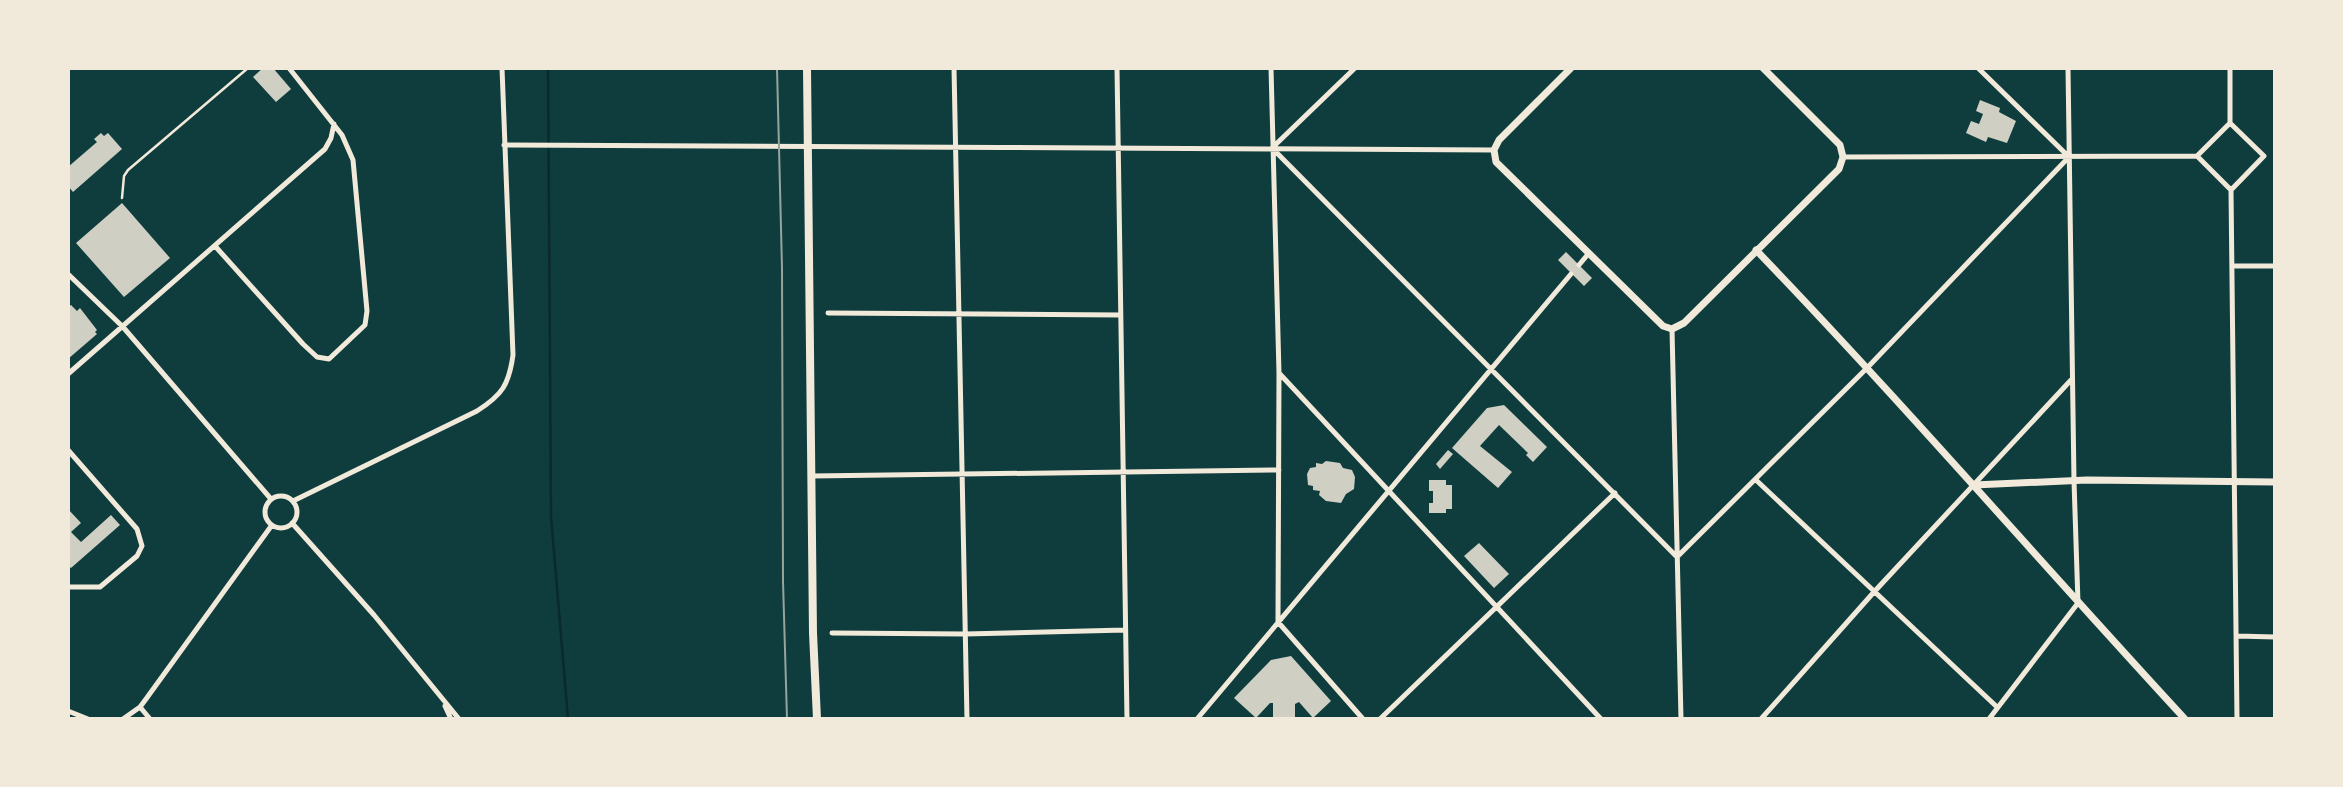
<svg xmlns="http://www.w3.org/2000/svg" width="2343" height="787" font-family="'PT Sans Narrow',sans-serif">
<rect width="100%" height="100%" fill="#0f3d3e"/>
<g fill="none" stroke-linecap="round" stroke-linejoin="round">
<!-- stream -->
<path stroke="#0a2a2b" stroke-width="2.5" d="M 548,68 L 551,516 L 568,719"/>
</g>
<!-- building -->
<path fill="#cfcfc3" d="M 263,68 L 273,68 L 291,89 L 276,102 L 253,77 Z
M 1980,100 L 2000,108 L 1999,112 L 2016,121 L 2007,143 L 1988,137 L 1986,142 L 1966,133 L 1971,121 L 1979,124 L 1983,114 L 1976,111 Z
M 101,133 L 104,136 L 108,133 L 122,149 L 73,192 L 68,186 L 68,167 L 97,142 L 94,139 Z
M 122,203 L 170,258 L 124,297 L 76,243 Z
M 1566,252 L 1592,278 L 1584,286 L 1558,260 Z
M 71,305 L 77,311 L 80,308 L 97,330 L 95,332 L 97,334 L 68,359 L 68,307 Z
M 1504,405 L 1547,447 L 1533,462 L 1526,455 L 1528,453 L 1499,425 L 1480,446 L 1512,472 L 1498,488 L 1452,448 L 1487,408 Z
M 1448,450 L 1453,454 L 1440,469 L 1436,464 Z
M 1326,461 L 1340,463 L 1343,468 L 1352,470 L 1355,477 L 1354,489 L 1346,494 L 1341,503 L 1326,501 L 1319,495 L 1320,491 L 1313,490 L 1313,486 L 1308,485 L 1307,474 L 1310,468 L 1316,467 L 1316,463 L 1322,464 Z
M 1429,480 L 1446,480 L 1446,485 L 1452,485 L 1452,509 L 1446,509 L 1446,513 L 1429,513 L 1429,503 L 1433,503 L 1433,491 L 1429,491 Z
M 68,509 L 81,523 L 71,532 L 81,542 L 111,515 L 120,525 L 71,568 L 68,565 Z
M 1479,543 L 1509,574 L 1494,588 L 1464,556 Z
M 1291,656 L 1331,701 L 1313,718 L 1299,702 L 1295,704 L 1295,719 L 1273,719 L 1273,703 L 1270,703 L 1256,718 L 1234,698 L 1271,660 Z"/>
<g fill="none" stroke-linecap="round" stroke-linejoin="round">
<!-- service -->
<path stroke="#f1e9da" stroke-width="2.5" d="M 122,198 L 124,176 L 128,170 L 248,68"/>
<!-- minor -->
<path stroke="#f1e9da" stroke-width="5" d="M 954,68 L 967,719
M 1117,68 L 1127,719
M 1271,68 L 1279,373 L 1278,622 L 1363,719
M 1355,68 L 1272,148 L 1677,557
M 1978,68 L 2068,156
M 2230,68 L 2230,123
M 2230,123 L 2264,156 L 2231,190 L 2197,156 Z
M 504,145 C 834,145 1164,150 1494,150
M 1843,157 L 2197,156
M 2231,190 L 2237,719
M 215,246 L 303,344 L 317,357 L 329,359 L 365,325 L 367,311 L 353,160 L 342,135 L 289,68
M 1579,265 L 1589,253
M 2233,266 L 2275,266
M 68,274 L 123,327 L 271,499
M 828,313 L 1121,315
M 1672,329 L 1681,719
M 1279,373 L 1601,719
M 68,374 L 325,149 L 331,138 L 334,124
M 68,450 L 137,529 L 142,546 L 137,556 L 100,587 L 68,587
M 812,476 L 1279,470
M 1756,480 L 1997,707
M265 512a16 16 0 1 1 32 0a16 16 0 1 1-32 0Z
M 293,501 L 477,411 C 502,395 509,385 513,355 L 502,68
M 292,523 L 374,615 L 459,719
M 1677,557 L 1867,368 L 2069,157
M 832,633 L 965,634 L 1125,630
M 2237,636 L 2275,637
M 445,706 L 451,719
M 140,707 L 150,719
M 68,711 L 88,719
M 123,719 L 140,707 L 146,699 L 272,525
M 1197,719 L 1571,274
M 1380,719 L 1615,493
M 1761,719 L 1874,592 L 2071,380
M 1989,719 L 2078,603 L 2074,481 L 2068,68"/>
<!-- tertiary -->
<path stroke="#f1e9da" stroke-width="7" d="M 1571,68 L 1499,140 L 1494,150 L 1496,162 L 1663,326 L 1672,329 L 1684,323 L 1839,169 L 1843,157 L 1840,145 L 1763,68
M 1756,250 C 1903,403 2041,563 2185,719
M 1974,485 L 2087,480 L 2275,482"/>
<!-- secondary -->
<path stroke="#f1e9da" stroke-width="8" d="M 807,68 L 813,633 L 817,719"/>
<!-- tram -->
<path stroke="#97a49c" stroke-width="2" d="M 777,68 L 782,268 L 783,581 L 787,719"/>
</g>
<!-- border -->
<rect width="2343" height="787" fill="none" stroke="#f1e9da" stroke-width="140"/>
</svg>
